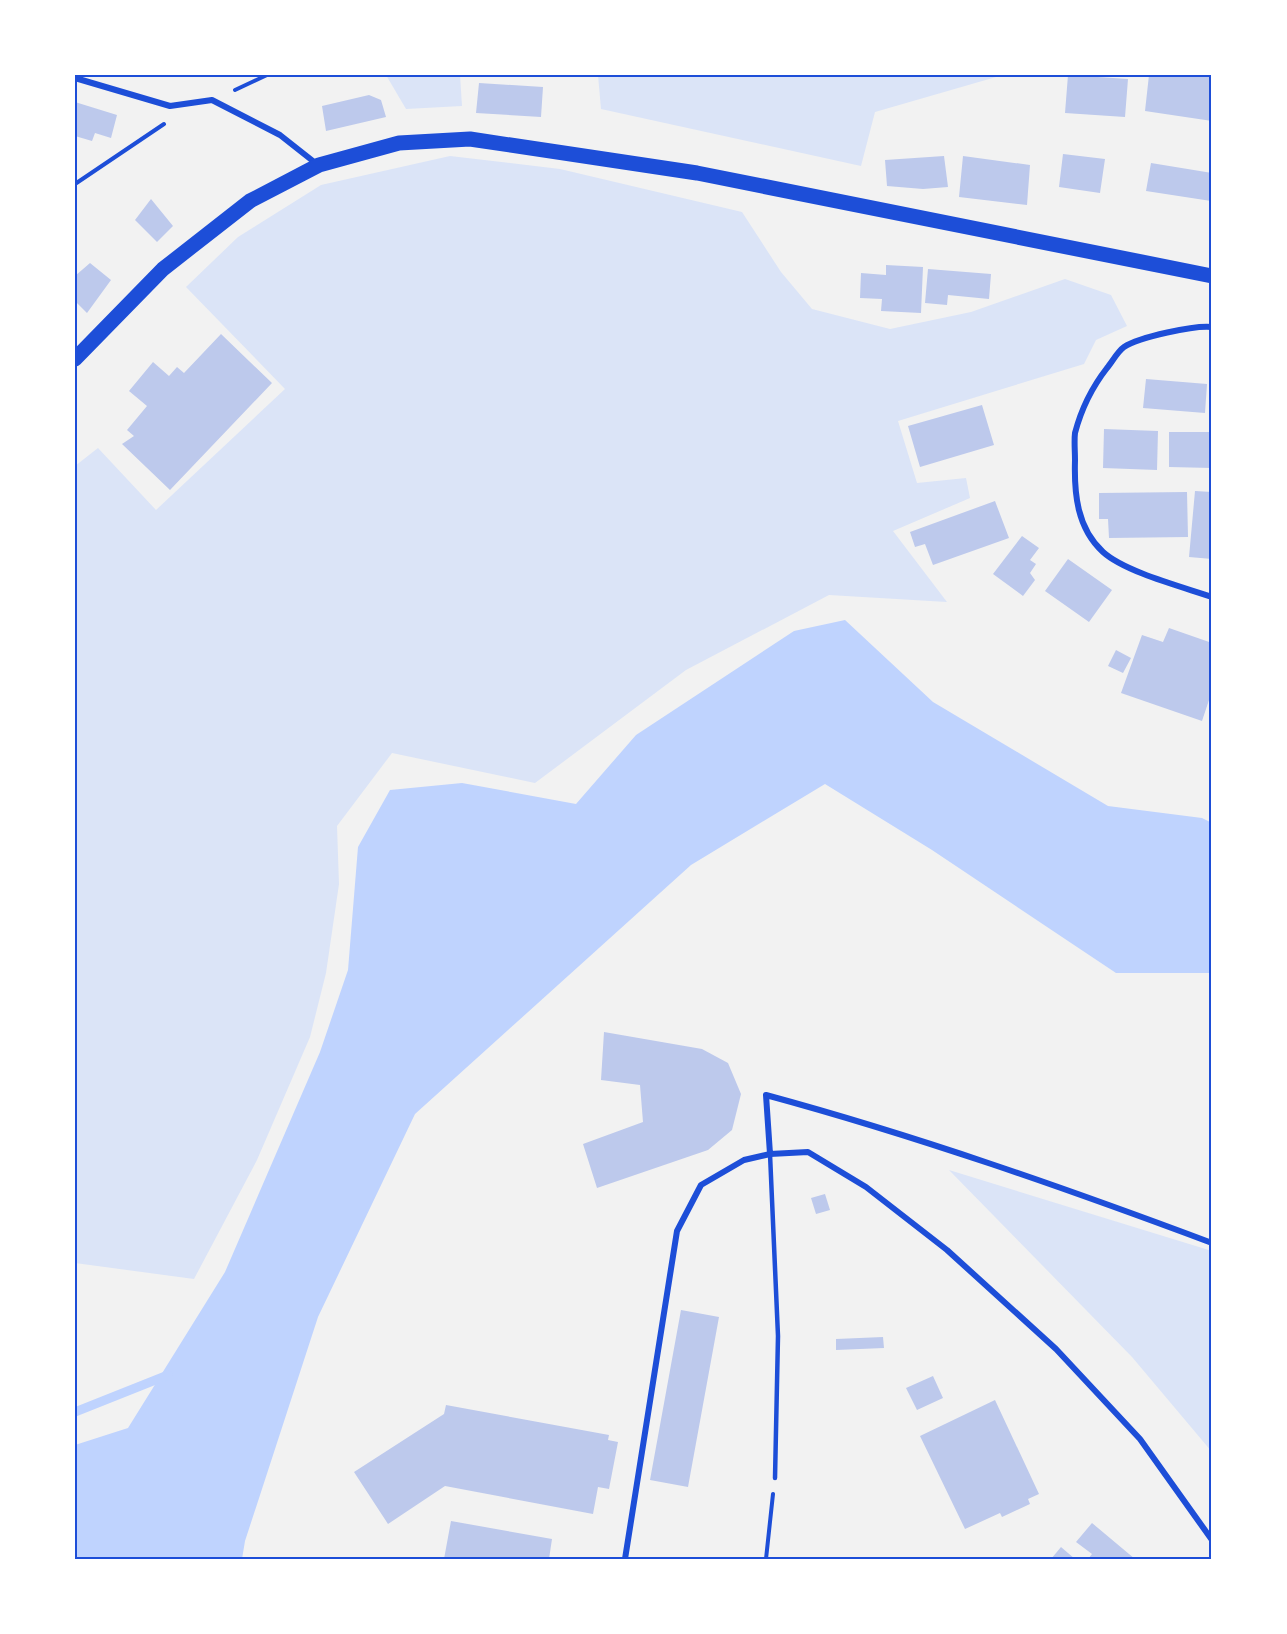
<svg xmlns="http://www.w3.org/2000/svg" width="1287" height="1634" font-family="Cabin,sans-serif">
<rect width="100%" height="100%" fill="#f2f2f2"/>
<!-- green -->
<path fill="#dbe4f7" d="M 386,75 L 460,75 L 462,106 L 406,109 Z
M 598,75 L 1003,75 L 875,112 L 861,166 L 601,109 Z
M 450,156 L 560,169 L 742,212 L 781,272 L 812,309 L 890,329 L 971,312 L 1065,279 L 1111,295 L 1127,326 L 1096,340 L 1084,364 L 898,421 L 917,483 L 966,478 L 970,498 L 893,531 L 947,602 L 829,595 L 686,670 L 535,783 L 392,753 L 337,826 L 339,884 L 326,973 L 310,1037 L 257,1160 L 194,1279 L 75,1263 L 75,466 L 98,448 L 156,510 L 285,389 L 186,287 L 238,237 L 321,185 Z
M 949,1170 L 1212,1251 L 1212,1452 L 1132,1357 Z"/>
<!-- water -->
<path fill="#bfd3fe" d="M 845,620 L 933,702 L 1108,806 L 1202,818 L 1212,823 L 1212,973 L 1116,973 L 932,850 L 825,784 L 691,865 L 415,1114 L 318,1317 L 245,1541 L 242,1559 L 75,1559 L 75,1445 L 128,1428 L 225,1272 L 320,1052 L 348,970 L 358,847 L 390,790 L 462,783 L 576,804 L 636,735 L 794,631 Z"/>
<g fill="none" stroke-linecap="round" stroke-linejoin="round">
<!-- stream -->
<path stroke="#bfd3fe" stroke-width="9" d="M 75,1412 L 168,1375"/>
</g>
<!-- building -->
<path fill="#bdc9ec" d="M 1068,75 L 1128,79 L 1125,117 L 1065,113 Z
M 1149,75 L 1212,76 L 1212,121 L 1145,111 Z
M 479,83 L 543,87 L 541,117 L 476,113 Z
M 369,95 L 381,100 L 386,117 L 326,131 L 322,106 Z
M 75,102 L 117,115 L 111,138 L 95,133 L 92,141 L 75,136 Z
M 1063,154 L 1105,159 L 1100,193 L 1059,187 Z
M 944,156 L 948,187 L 923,189 L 887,186 L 885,160 Z
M 963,156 L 1030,165 L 1027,205 L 959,197 Z
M 1151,163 L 1212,173 L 1211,201 L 1146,191 Z
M 151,199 L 173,226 L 157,242 L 135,220 Z
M 90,263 L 111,280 L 87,313 L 75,301 L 75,276 Z
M 886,265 L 923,267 L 921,313 L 881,311 L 882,299 L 860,298 L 861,273 L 886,275 Z
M 928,269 L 991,274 L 989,299 L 948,295 L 947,305 L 925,303 Z
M 221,334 L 272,383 L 170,490 L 122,444 L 134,436 L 127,430 L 147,406 L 129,391 L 153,362 L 169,376 L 177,367 L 184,373 Z
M 1146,379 L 1207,384 L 1205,413 L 1143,408 Z
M 982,405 L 994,445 L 920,467 L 908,426 Z
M 1104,429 L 1158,431 L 1157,470 L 1103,468 Z
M 1169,432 L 1212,432 L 1212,468 L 1169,467 Z
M 1195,491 L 1212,492 L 1212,559 L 1189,557 Z
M 1187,492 L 1188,537 L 1109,538 L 1108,519 L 1099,519 L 1099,493 Z
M 995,501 L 1009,538 L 933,565 L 925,544 L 915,547 L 910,532 Z
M 1022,536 L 1039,548 L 1030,560 L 1036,564 L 1030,573 L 1035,580 L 1023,596 L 993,574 Z
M 1068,559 L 1112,590 L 1089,622 L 1045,591 Z
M 1169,628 L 1212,643 L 1212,691 L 1202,721 L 1121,693 L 1142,635 L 1163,642 Z
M 1116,650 L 1131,658 L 1123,673 L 1108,666 Z
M 604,1032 L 702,1049 L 728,1063 L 741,1094 L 732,1130 L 708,1150 L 597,1188 L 583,1144 L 643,1122 L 640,1085 L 601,1080 Z
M 825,1194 L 830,1210 L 816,1214 L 811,1198 Z
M 681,1310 L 719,1317 L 688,1487 L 650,1480 Z
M 883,1337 L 884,1348 L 836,1350 L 836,1339 Z
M 933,1376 L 943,1398 L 917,1410 L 906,1388 Z
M 995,1400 L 1039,1494 L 1028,1499 L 1030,1504 L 1002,1517 L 1000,1513 L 965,1529 L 920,1436 Z
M 446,1405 L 609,1435 L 608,1440 L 618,1442 L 609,1489 L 598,1487 L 593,1514 L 445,1486 L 388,1524 L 354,1472 L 444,1414 Z
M 451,1521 L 552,1539 L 549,1559 L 444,1559 Z
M 1092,1523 L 1135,1559 L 1088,1559 L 1092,1554 L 1076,1542 Z
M 1061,1547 L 1075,1559 L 1051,1559 Z"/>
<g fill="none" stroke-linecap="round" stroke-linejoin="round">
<!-- path -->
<path stroke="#1d4ed8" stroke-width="4" d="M 235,90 L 267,75
M 75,184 L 164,124
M 766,1559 L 773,1494"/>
<!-- service -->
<path stroke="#1d4ed8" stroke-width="4.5" d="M 770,1154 L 778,1336 L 775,1478"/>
<!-- minor -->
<path stroke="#1d4ed8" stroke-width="6" d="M 75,78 L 170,106 L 212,100 L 280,135 L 318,165
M 1212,327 C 1195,325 1139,337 1124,347 C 1118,351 1112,362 1107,368 C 1093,386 1081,410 1075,433 C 1074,441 1075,451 1075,460 C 1074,494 1077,528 1103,552 C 1125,572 1183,587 1212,597
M 770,1154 L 766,1095 C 917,1136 1065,1188 1212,1243
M 625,1559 L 677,1231 L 701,1185 L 744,1160 L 770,1154 L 808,1152 L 866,1187 L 947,1250 L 1056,1349 L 1140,1439 L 1212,1540"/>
<!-- primary -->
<path stroke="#1d4ed8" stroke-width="15" d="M 75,359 L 163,269 L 250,201 L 319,165 L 399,143 L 470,139 L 697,173 L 1212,276"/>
</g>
<!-- border -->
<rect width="1287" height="1634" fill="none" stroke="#ffffff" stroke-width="153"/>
<rect x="76" y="76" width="1134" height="1482" fill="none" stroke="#1d4ed8" stroke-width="2"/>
</svg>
